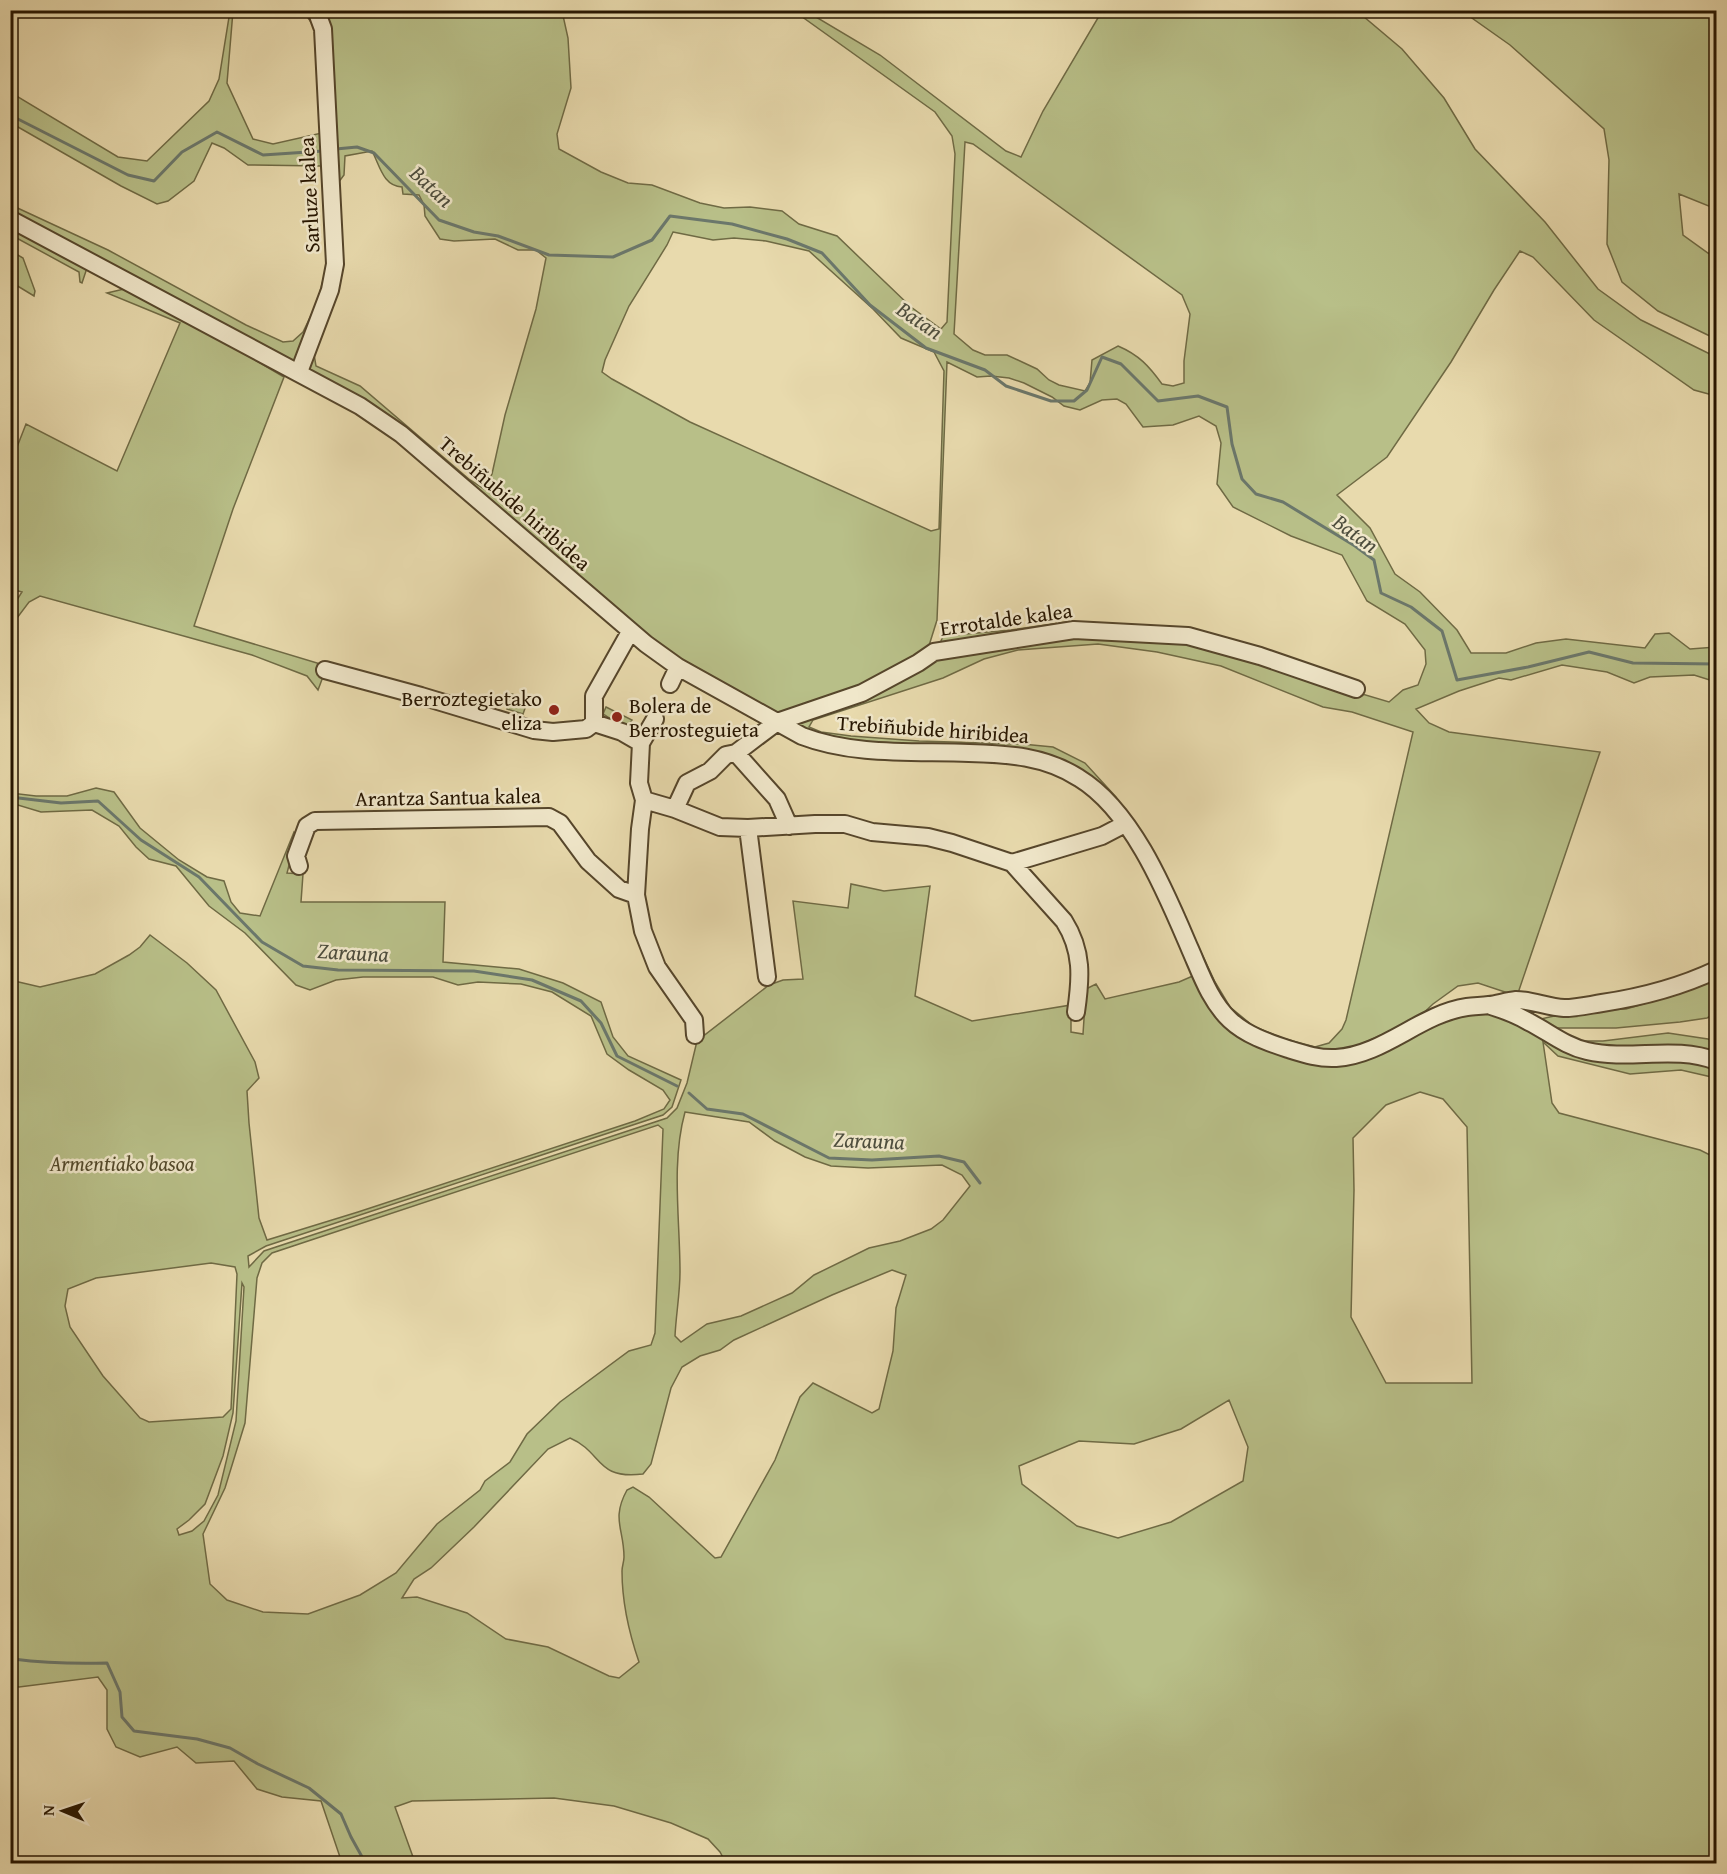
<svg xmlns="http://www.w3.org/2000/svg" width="1727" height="1874" font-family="'Gentium Book Plus',serif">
<rect width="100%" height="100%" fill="#e8daad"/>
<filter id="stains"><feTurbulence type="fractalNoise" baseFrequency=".00333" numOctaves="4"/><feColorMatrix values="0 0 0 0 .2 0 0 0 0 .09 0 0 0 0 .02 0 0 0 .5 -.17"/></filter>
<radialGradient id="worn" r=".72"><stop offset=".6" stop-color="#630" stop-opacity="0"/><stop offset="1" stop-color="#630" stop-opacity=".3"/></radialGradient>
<!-- green -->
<path fill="#b8bf88" stroke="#6f6a44" stroke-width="1.5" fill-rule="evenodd" d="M 230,11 L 233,11 L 227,83 L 253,139 L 273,144 L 322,133 L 316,29 L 303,11 L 308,11 L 318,23 L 332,267 L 298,359 L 292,361 L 11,214 L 11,205 L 108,250 L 246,325 L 283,342 L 293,341 L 303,332 L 317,303 L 326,269 L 328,207 L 321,166 L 248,165 L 224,148 L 212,143 L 194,181 L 168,201 L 157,204 L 121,186 L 11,123 L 10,92 L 118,157 L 147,161 L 209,101 L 219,79 Z
M 322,11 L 562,11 L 568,38 L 571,88 L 557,134 L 559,149 L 601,172 L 628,183 L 652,185 L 700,203 L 724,208 L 750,207 L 782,211 L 799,224 L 837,236 L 911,307 L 941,329 L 947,322 L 955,154 L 952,136 L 935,112 L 794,11 L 806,11 L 880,55 L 1006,151 L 1021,157 L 1043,111 L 1102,11 L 1357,11 L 1402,49 L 1444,98 L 1475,149 L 1545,222 L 1598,289 L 1641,320 L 1716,357 L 1716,396 L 1694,390 L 1594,320 L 1533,257 L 1520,251 L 1494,290 L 1451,362 L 1387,457 L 1337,495 L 1370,528 L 1395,574 L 1420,592 L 1457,630 L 1471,653 L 1506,653 L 1536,643 L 1566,639 L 1645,648 L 1655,634 L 1669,633 L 1690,649 L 1716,647 L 1716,682 L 1694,675 L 1650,677 L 1634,683 L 1607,672 L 1562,665 L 1511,680 L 1499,678 L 1459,691 L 1416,709 L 1429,723 L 1449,732 L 1600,752 L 1517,996 L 1478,983 L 1458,986 L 1433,1004 L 1417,1019 L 1348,1050 L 1328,1054 L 1297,1048 L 1249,1029 L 1228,1011 L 1214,992 L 1159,872 L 1123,815 L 1099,786 L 1071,766 L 1033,753 L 995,748 L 863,746 L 819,737 L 795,727 L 790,722 L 867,694 L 947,652 L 1072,634 L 1187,642 L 1389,702 L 1403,690 L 1418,685 L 1426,664 L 1425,650 L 1405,624 L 1367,601 L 1342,555 L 1291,536 L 1233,507 L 1217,484 L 1221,443 L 1216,426 L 1199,416 L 1173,425 L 1143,427 L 1126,404 L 1117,399 L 1102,400 L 1080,410 L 1064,406 L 1052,397 L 1024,383 L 1009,378 L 991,376 L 977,377 L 947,362 L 937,620 L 927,652 L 884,678 L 853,692 L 787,715 L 774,716 L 669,656 L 558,563 L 453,471 L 394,422 L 359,399 L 311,372 L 308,357 L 330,299 L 336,274 L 337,259 L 326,32 ZM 965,142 L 973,144 L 1182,295 L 1190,314 L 1184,361 L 1184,383 L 1173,386 L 1162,384 C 1149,366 1139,355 1118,346 L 1092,360 L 1090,383 L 1085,391 L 1059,385 L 1049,380 L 1037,369 L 1007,355 L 985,355 L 973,350 L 954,334 ZM 372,151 C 380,166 383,186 402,187 L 403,194 L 419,195 L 424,205 L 425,216 L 440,239 L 454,241 L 495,239 L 518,250 L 536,250 L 546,258 L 536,309 L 505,415 L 492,474 L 484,489 L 470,480 L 360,386 L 316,366 L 313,348 L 332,299 L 340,265 L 338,183 L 344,175 L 345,156 ZM 673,232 L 713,240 L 734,238 L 766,241 L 809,251 L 873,309 L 901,338 L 934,352 L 944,371 L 939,529 L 931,531 L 690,422 L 612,379 L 602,372 L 605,360 L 629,306 L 667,245 ZM 1098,644 L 1157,652 L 1221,666 L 1323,707 L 1352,712 L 1413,732 L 1346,1020 L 1342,1029 L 1329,1043 L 1315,1047 L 1282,1038 L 1253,1026 L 1230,1007 L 1215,982 L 1163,871 L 1116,797 L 1085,763 L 1053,747 L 1022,744 L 919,741 L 851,736 L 821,732 L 809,727 L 813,720 L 943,678 L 984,659 L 1018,650 Z
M 1462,11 L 1716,11 L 1716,209 L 1679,194 L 1683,235 L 1708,253 L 1716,257 L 1716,339 L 1658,311 L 1622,282 L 1607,244 L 1609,160 L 1604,129 L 1510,45 Z
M 10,229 L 87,268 L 82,283 L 80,282 L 79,272 L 11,235 Z
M 11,251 L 23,258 L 35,291 L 34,296 L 11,282 Z
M 124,289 L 223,341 L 284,377 L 233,509 L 194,626 L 327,666 L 318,690 L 307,676 L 252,655 L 40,596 L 29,602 L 11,626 L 11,609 L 22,592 L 11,589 L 10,465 L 26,424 L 117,471 L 180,323 L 107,293 Z
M 1066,622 L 1068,626 L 939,646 L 943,636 L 1011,630 Z
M 512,694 L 528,700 L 523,714 L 507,709 Z
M 606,707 L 632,720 L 626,729 L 603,714 Z
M 96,788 L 114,792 L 140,828 L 179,860 L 207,877 L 224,881 L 231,902 L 240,913 L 260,916 L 294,832 L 297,835 L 287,873 L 303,874 L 301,902 L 445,902 L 443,962 L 519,969 L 563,983 L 601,1002 L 613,1037 L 628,1056 L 681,1080 L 672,1107 L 663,1115 L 266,1246 L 248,1256 L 249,1267 L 264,1251 L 667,1118 L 677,1108 L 687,1083 L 697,1041 L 769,985 L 783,980 L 803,979 L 793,901 L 848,908 L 851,884 L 884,891 L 930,886 L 915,996 L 972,1021 L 1071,1005 L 1071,1032 L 1083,1034 L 1086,989 L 1096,984 L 1105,999 L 1179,982 L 1195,975 L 1225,1025 L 1332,1063 L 1442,1019 L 1473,1012 L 1496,1014 L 1553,1044 L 1674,1058 L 1716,1068 L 1716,1078 L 1681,1070 L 1630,1074 L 1558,1056 L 1543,1042 L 1552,1103 L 1559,1113 L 1700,1150 L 1716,1158 L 1716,1863 L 726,1863 L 720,1852 L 708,1839 L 671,1823 L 614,1806 L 554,1798 L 412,1801 L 395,1807 L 413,1857 L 414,1863 L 342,1863 L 321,1801 L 282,1797 L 257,1789 L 234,1761 L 196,1763 L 177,1747 L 140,1757 L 116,1747 L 107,1729 L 107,1690 L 98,1677 L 19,1687 L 11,1685 L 10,980 L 40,987 L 95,974 L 129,955 L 140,947 L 150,935 L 187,963 L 216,990 L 255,1062 L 259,1078 L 247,1091 L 249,1123 L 259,1218 L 267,1240 L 358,1212 L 635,1121 L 664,1109 L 670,1100 L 663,1090 L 629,1070 L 607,1054 L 591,1016 L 552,992 L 521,984 L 478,982 L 458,985 L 433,977 L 363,977 L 336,980 L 310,990 L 296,985 L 245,933 L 209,906 L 176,866 L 149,859 L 136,847 L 119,826 L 92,810 L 41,812 L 11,803 L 11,793 L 36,796 L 67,796 ZM 1420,1092 L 1443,1099 L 1467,1127 L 1472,1383 L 1386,1383 L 1351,1317 L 1354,1190 L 1353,1138 L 1386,1105 ZM 685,1112 L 749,1122 L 775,1141 L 805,1157 L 831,1166 L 868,1168 L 942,1165 L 962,1175 L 970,1186 L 943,1220 L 931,1229 L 900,1241 L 869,1248 L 814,1275 L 792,1293 L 741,1316 L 707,1324 L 681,1342 L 675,1336 C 676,1315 680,1293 680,1272 C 680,1219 671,1163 685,1112 ZM 658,1125 L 663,1129 L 655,1333 L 651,1345 L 629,1351 L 560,1402 L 527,1434 L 510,1462 L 485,1481 L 480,1490 L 437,1524 L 396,1573 L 360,1595 L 308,1614 L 263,1612 L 227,1600 L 210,1584 L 203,1534 L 225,1488 L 245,1423 L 257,1278 L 262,1263 L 272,1253 ZM 211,1263 L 235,1267 L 237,1274 L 231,1409 L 223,1417 L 149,1422 L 140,1418 L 103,1376 L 70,1327 L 65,1306 L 68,1289 L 96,1278 ZM 892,1270 L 906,1275 L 896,1308 L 893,1351 L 879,1409 L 872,1413 L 813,1383 L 800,1397 L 775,1460 L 721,1557 L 715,1558 L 649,1497 L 633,1487 L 627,1490 C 611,1519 624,1529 624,1557 C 624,1562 622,1566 622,1571 C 622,1602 629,1633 639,1662 L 619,1678 L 609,1676 L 548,1647 L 506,1639 L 467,1613 L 417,1597 L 402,1598 L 414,1579 L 431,1568 L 474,1527 L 548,1449 L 570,1438 C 603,1452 595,1480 643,1474 L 651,1464 L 671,1388 L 682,1367 L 700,1356 L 720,1350 L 734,1340 L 832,1295 ZM 242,1283 L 244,1287 L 236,1421 L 218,1495 L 204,1521 L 192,1531 L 179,1535 L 177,1529 L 189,1520 L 205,1504 L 223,1456 L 233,1413 ZM 1229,1400 L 1248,1447 L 1243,1481 L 1171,1522 L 1118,1538 L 1077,1526 L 1022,1484 L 1019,1466 L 1079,1441 L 1134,1444 L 1181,1429 Z
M 1716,976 L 1716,1013 L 1707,1018 L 1680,1022 L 1616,1028 L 1547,1028 L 1536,1020 L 1577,1011 L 1626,1009 L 1687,991 Z
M 1668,1033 L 1708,1039 L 1716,1043 L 1716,1054 L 1606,1049 L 1572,1041 L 1603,1041 Z"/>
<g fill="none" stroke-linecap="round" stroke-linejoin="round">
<!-- stream -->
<path stroke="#6b776b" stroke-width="3" d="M 10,115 L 128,175 L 154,181 L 182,152 L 217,132 L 263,155 L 323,151
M 336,149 L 357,147 L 374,153 L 439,220 L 474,232 L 498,236 L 549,255 L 613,257 L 652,240 L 670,216 L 732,224 L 787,239 L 822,253 L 870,305 L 926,348 L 985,370 L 1006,386 L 1051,401 L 1074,401 L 1087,390 L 1102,357 L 1121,364 L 1158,401 L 1198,396 L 1227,407 L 1232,444 L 1242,479 L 1256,494 L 1283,502 L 1355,546 L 1374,560 L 1381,593 L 1411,607 L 1442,631 L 1457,680 L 1528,667 L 1589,652 L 1633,663 L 1716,664
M 10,797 L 61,803 L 98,801 L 141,840 L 199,877 L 262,942 L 303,966 L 338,970 L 474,971 L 532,980 L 581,1001 L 601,1023 L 617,1056 L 677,1086
M 689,1093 L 707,1109 L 743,1114 L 829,1158 L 872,1160 L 939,1156 L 964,1162 L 980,1183
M 10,1656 L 13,1659 C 45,1663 75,1664 107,1663 L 120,1692 L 122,1717 L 134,1731 L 197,1739 L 230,1748 L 258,1764 L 309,1788 L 341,1814 L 351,1837 L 366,1864"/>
<defs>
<path id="minor" d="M 10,219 L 360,406 L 401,434 L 646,644 L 678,667 L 802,736 C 854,756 914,751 969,753 C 1008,754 1045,756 1079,778 C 1133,811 1166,893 1190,949 C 1201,974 1210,1001 1230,1020 C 1246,1035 1267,1042 1288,1049 C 1304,1054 1319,1059 1336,1058 C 1384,1055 1420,1014 1467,1007 C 1474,1006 1481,1006 1489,1005 C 1497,1004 1507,1001 1516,1000 C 1531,1000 1548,1007 1564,1008 C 1577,1008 1589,1005 1602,1003 C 1642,997 1680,987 1716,970
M 299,372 L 330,290 L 335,264 L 323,29 L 316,10
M 630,632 L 594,696 L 594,723 L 622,732 L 641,743 L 639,783 L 644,800 L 675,809 L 720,827 L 748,828 L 815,824 L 845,824 L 872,832 L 928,837 L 952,843 L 1012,863 L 1102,836 L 1125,824
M 325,670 L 421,696 L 534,730 L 553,732 L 586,729 L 594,723
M 670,684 L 678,667
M 641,743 L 655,719
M 736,753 L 777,799 L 789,826
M 644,800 L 640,829 L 636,895 L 643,931 L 657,967 L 694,1020 L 695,1035
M 675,809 L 687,783 L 710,771 L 726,755 L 736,753 L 777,722 L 862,693 L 918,663 L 934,652 L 1074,630 L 1188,636 L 1260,656 L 1356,689
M 748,828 L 767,977
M 1012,863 L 1064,921 C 1083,951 1081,978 1076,1012
M 299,866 L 296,856 L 307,826 L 315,821 L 549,817 L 560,823 L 588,861 L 619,889 L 636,895
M 1491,1006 C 1504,1010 1517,1015 1529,1022 C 1549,1032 1565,1046 1587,1051 C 1631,1061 1674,1045 1716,1061"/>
</defs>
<!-- minor casing -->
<use href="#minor" stroke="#56462b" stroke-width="20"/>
<!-- minor -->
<use href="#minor" stroke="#f0e7ca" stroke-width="16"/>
</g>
<!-- markers -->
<g fill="#8f2418" stroke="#f0e7ca" stroke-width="2">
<circle cx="554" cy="710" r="6"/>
<circle cx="617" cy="717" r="6"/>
</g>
<g text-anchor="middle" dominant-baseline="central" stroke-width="5" stroke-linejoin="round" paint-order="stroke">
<!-- street labels -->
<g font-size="21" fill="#261500" stroke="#f0e7ca">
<text transform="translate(309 195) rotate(-93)">Sarluze kalea</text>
<text transform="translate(515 503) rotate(41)">Trebiñubide hiribidea</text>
<text transform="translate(1006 619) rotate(-8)">Errotalde kalea</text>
<text transform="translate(933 729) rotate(4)">Trebiñubide hiribidea</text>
<text transform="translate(448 797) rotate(-1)">Arantza Santua kalea</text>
</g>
<!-- poi labels -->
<g font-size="21" fill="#261500" stroke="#f0e7ca" text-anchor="end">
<text x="542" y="698">Berroztegietako<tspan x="542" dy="24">eliza</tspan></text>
<text x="629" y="705" text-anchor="start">Bolera de<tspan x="629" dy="24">Berrosteguieta</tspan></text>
</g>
<!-- park labels -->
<g font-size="21" font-style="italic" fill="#524829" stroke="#f0e7ca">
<text x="122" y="1163">Armentiako basoa</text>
</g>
<!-- water labels -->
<g font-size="22" font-style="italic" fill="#4e4e3e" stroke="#f0e7ca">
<text transform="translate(432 186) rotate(43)">Batan</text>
<text transform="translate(920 320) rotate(34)">Batan</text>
<text transform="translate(1356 533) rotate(36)">Batan</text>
<text transform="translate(353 952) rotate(3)">Zarauna</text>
<text transform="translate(869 1140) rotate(2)">Zarauna</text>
</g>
</g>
<!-- margin -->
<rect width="1727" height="1874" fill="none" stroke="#e8daad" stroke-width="36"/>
<rect x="12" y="12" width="1703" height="1850" fill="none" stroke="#261500" stroke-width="3"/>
<rect x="18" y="18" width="1691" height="1838" fill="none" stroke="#261500" stroke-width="1.5"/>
<!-- north arrow -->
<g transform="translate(63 1811) rotate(272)" stroke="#f0e7ca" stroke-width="4.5" paint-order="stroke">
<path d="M0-4.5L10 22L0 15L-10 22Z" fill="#261500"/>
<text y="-9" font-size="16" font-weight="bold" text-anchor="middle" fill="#261500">N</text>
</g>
<rect width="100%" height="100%" filter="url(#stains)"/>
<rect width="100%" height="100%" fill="url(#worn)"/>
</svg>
